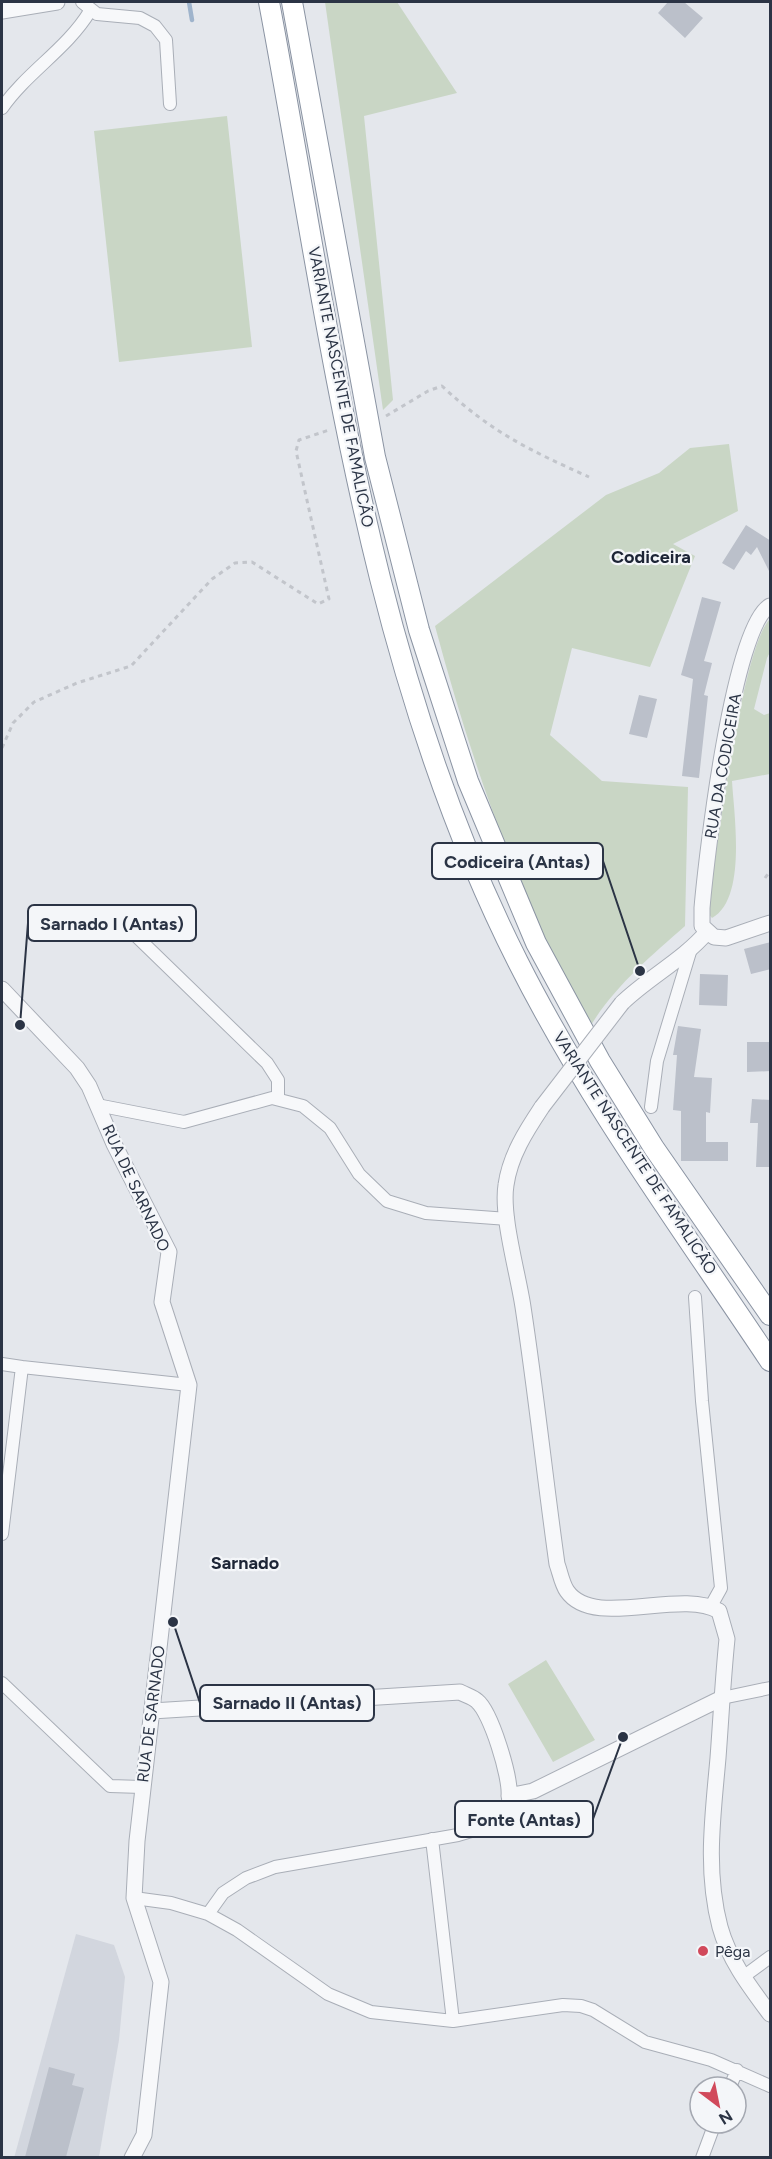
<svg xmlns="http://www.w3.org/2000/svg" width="772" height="2159" font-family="Figtree,sans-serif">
<rect width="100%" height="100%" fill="#e4e7ec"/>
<!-- built -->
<path fill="#d2d6de" d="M 76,1934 L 114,1945 L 125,1977 L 119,2040 L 99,2157 L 14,2158 Z"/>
<!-- green -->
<path fill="#c9d6c5" d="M 325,2 L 397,2 L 457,93 L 364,116 L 393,400 L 383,410 Z
M 227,116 L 252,347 L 119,362 L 94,131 Z
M 729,444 L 738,511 L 673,544 L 695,556 L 650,667 L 572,648 L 550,735 L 602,781 L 688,787 L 685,926 C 650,957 616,985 591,1025 C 519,901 472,764 435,626 L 606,495 L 659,473 L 690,448 Z
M 770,619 L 770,652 L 767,658 L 754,709 L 764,715 L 770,713 L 770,774 L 732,781 C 734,815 747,899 712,918 L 708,913 C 714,864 742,646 770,619 Z
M 546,1660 L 595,1740 L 553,1762 L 508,1684 Z"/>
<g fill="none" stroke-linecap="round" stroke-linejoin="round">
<!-- stream -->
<path stroke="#9fb4cc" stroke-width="4.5" d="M 189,2 L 192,20"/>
</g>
<!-- building -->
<path fill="#bbc0ca" d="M 668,2 L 684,2 L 703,18 L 685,38 L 658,13 Z
M 746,525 L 771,541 L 771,575 L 757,547 L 751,555 L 746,551 L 734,570 L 722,563 Z
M 702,597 L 721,602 L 704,661 L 712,663 L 704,695 L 708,696 L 699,778 L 682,776 L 693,679 L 681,675 Z
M 639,695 L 657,699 L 647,738 L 629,734 Z
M 771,942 L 771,969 L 751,974 L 744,949 Z
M 700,974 L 728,975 L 727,1006 L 699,1005 Z
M 678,1026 L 701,1029 L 694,1077 L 712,1078 L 710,1113 L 706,1112 L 706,1142 L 728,1142 L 728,1161 L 681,1161 L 681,1111 L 673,1110 L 677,1055 L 673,1055 Z
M 747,1042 L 771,1042 L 771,1071 L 747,1072 Z
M 752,1099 L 771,1100 L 771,1167 L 756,1167 L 758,1123 L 750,1123 Z
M 49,2067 L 75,2074 L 72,2085 L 84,2088 L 66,2157 L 25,2157 Z"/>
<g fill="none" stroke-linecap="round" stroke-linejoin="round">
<defs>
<path id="minor" d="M 82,2 L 97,14 L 140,18 L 155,26 L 166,40 L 170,104
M 2,108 C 27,72 67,49 90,11
M 133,933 L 267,1063 L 278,1080 L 278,1099
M 97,1105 L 184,1122 L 272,1098 L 303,1106 L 330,1128 L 359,1174 L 387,1201 L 426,1213 L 508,1219
M 651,1107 L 657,1061 L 690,952
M 695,1297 L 702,1401 L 721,1588 L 711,1606
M 2,1364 L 22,1367
M 2,1534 L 22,1367 L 189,1385
M 2,1683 L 110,1786 L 142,1787
M 722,1698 L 770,1688
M 432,1839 L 453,2021
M 134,1898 L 171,1903 L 208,1914 L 237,1930 L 328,1994 L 371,2012 L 453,2021 L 563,2005 L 581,2006 L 593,2010 L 645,2042 L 711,2060 L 770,2086
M 208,1914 L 223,1893 L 246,1878 L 275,1867 L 458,1835 L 495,1824 L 506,1810 L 509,1796
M 743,1977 L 770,1957
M 730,2087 L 737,2070
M 702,2158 L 715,2123"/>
<path id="tertiary" d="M 2,11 L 57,2
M 770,606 C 733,624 706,861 702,908 L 702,926 L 714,937 L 726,938 L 770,923
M 2,989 L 77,1068 L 89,1086 L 114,1144 L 169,1252 L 162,1302 L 189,1385 L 137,1841 L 134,1898 L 161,1982 L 144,2135 L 132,2158
M 622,1003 C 649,977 683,960 707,932
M 542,1107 C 526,1131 510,1156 506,1185 C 501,1216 518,1273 523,1307 C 536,1392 545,1479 557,1564 C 560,1572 562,1584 567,1591 C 594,1630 680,1588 719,1611 L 727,1639 C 723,1678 721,1718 718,1758 C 713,1815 705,1870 720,1927 C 729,1960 750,1987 770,2014
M 152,1711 L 460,1692 C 465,1695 473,1697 477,1701 C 491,1712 511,1778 509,1796 L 533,1791 L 722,1698"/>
<path id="trunk" d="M 269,2 C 330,326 367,664 518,962 C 589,1103 683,1230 770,1361
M 292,2 L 375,457 L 419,630 L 468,781 L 536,943 L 600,1061 L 654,1148 L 770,1315"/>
</defs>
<!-- minor casing -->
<use href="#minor" stroke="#a9aeb7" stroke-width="14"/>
<!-- tertiary casing -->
<use href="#tertiary" stroke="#a9aeb7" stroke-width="17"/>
<!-- trunk casing -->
<use href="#trunk" stroke="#8b94a3" stroke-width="22"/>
<!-- path -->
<path stroke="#c2c5cb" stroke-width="3" stroke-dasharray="4.5 4.5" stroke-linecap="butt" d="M 386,416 L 428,391 L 442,386 C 491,432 529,450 589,477
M 2,748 L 13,723 L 34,702 L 77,683 L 131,666 L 212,579 L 235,563 L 252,562 L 318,604 L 329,599 L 296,451 L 299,440 L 329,430
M 765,878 L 770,871"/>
<!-- minor -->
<use href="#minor" stroke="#f7f8fa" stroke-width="12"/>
<!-- tertiary -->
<use href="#tertiary" stroke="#f7f8fa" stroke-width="15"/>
<!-- trunk -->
<use href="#trunk" stroke="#fff" stroke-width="20"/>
<defs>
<path id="tertiary-bridge" d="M 542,1107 L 622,1003"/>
</defs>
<!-- tertiary-bridge casing -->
<use href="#tertiary-bridge" stroke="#a9aeb7" stroke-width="17" stroke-linecap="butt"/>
<!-- tertiary-bridge -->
<use href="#tertiary-bridge" stroke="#f7f8fa" stroke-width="15"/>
</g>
<!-- markers -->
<circle fill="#d1495b" stroke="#f4f6f9" stroke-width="2" cx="703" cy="1951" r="6"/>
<g text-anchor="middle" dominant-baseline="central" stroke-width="4.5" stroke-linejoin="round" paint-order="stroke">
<!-- street labels -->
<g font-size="16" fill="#2b3445" stroke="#f4f6f9">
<text transform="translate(341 387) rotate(79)">VARIANTE NASCENTE DE FAMALICÃO</text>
<text transform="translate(723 766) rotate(-80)">RUA DA CODICEIRA</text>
<text transform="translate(635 1153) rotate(57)">VARIANTE NASCENTE DE FAMALICÃO</text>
<text transform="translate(136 1188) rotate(65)">RUA DE SARNADO</text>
<text transform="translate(151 1714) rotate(-83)">RUA DE SARNADO</text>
</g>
<!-- poi labels -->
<g font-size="16" fill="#2b3445" stroke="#f4f6f9" text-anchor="start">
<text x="715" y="1951">Pêga</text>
</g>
<!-- neighbourhood labels -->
<g font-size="18" font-weight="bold" fill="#1d2536" stroke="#f4f6f9">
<text x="651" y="557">Codiceira</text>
<text x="245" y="1563">Sarnado</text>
</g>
</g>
<!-- callouts -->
<path fill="none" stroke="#2b3445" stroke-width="2" d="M640 971L603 861M20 1025L28 923M173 1622L200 1703M623 1737L593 1819"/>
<g fill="#2b3445" stroke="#f4f6f9" stroke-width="2">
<circle cx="640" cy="971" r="6"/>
<circle cx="20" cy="1025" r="6"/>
<circle cx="173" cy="1622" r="6"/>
<circle cx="623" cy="1737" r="6"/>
</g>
<g fill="#f4f6f9" stroke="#2b3445" stroke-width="2">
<rect x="432" y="843" width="171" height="36" rx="6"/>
<rect x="28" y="905" width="168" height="36" rx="6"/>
<rect x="200" y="1685" width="174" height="36" rx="6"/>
<rect x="455" y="1801" width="138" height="36" rx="6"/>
</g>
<g font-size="18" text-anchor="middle" font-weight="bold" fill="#2b3445">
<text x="517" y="868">Codiceira (Antas)</text>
<text x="112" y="930">Sarnado I (Antas)</text>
<text x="287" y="1709">Sarnado II (Antas)</text>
<text x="524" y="1826">Fonte (Antas)</text>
</g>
<!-- border -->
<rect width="772" height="2159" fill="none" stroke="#2b3445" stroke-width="6"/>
<!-- north arrow -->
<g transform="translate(718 2105) rotate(148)"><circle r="28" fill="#f4f6f9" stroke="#a4a8b1" stroke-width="1.5"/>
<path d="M0-4.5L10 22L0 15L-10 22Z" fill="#d1495b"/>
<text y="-9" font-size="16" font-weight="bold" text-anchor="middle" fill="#2b3445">N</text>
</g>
</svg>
